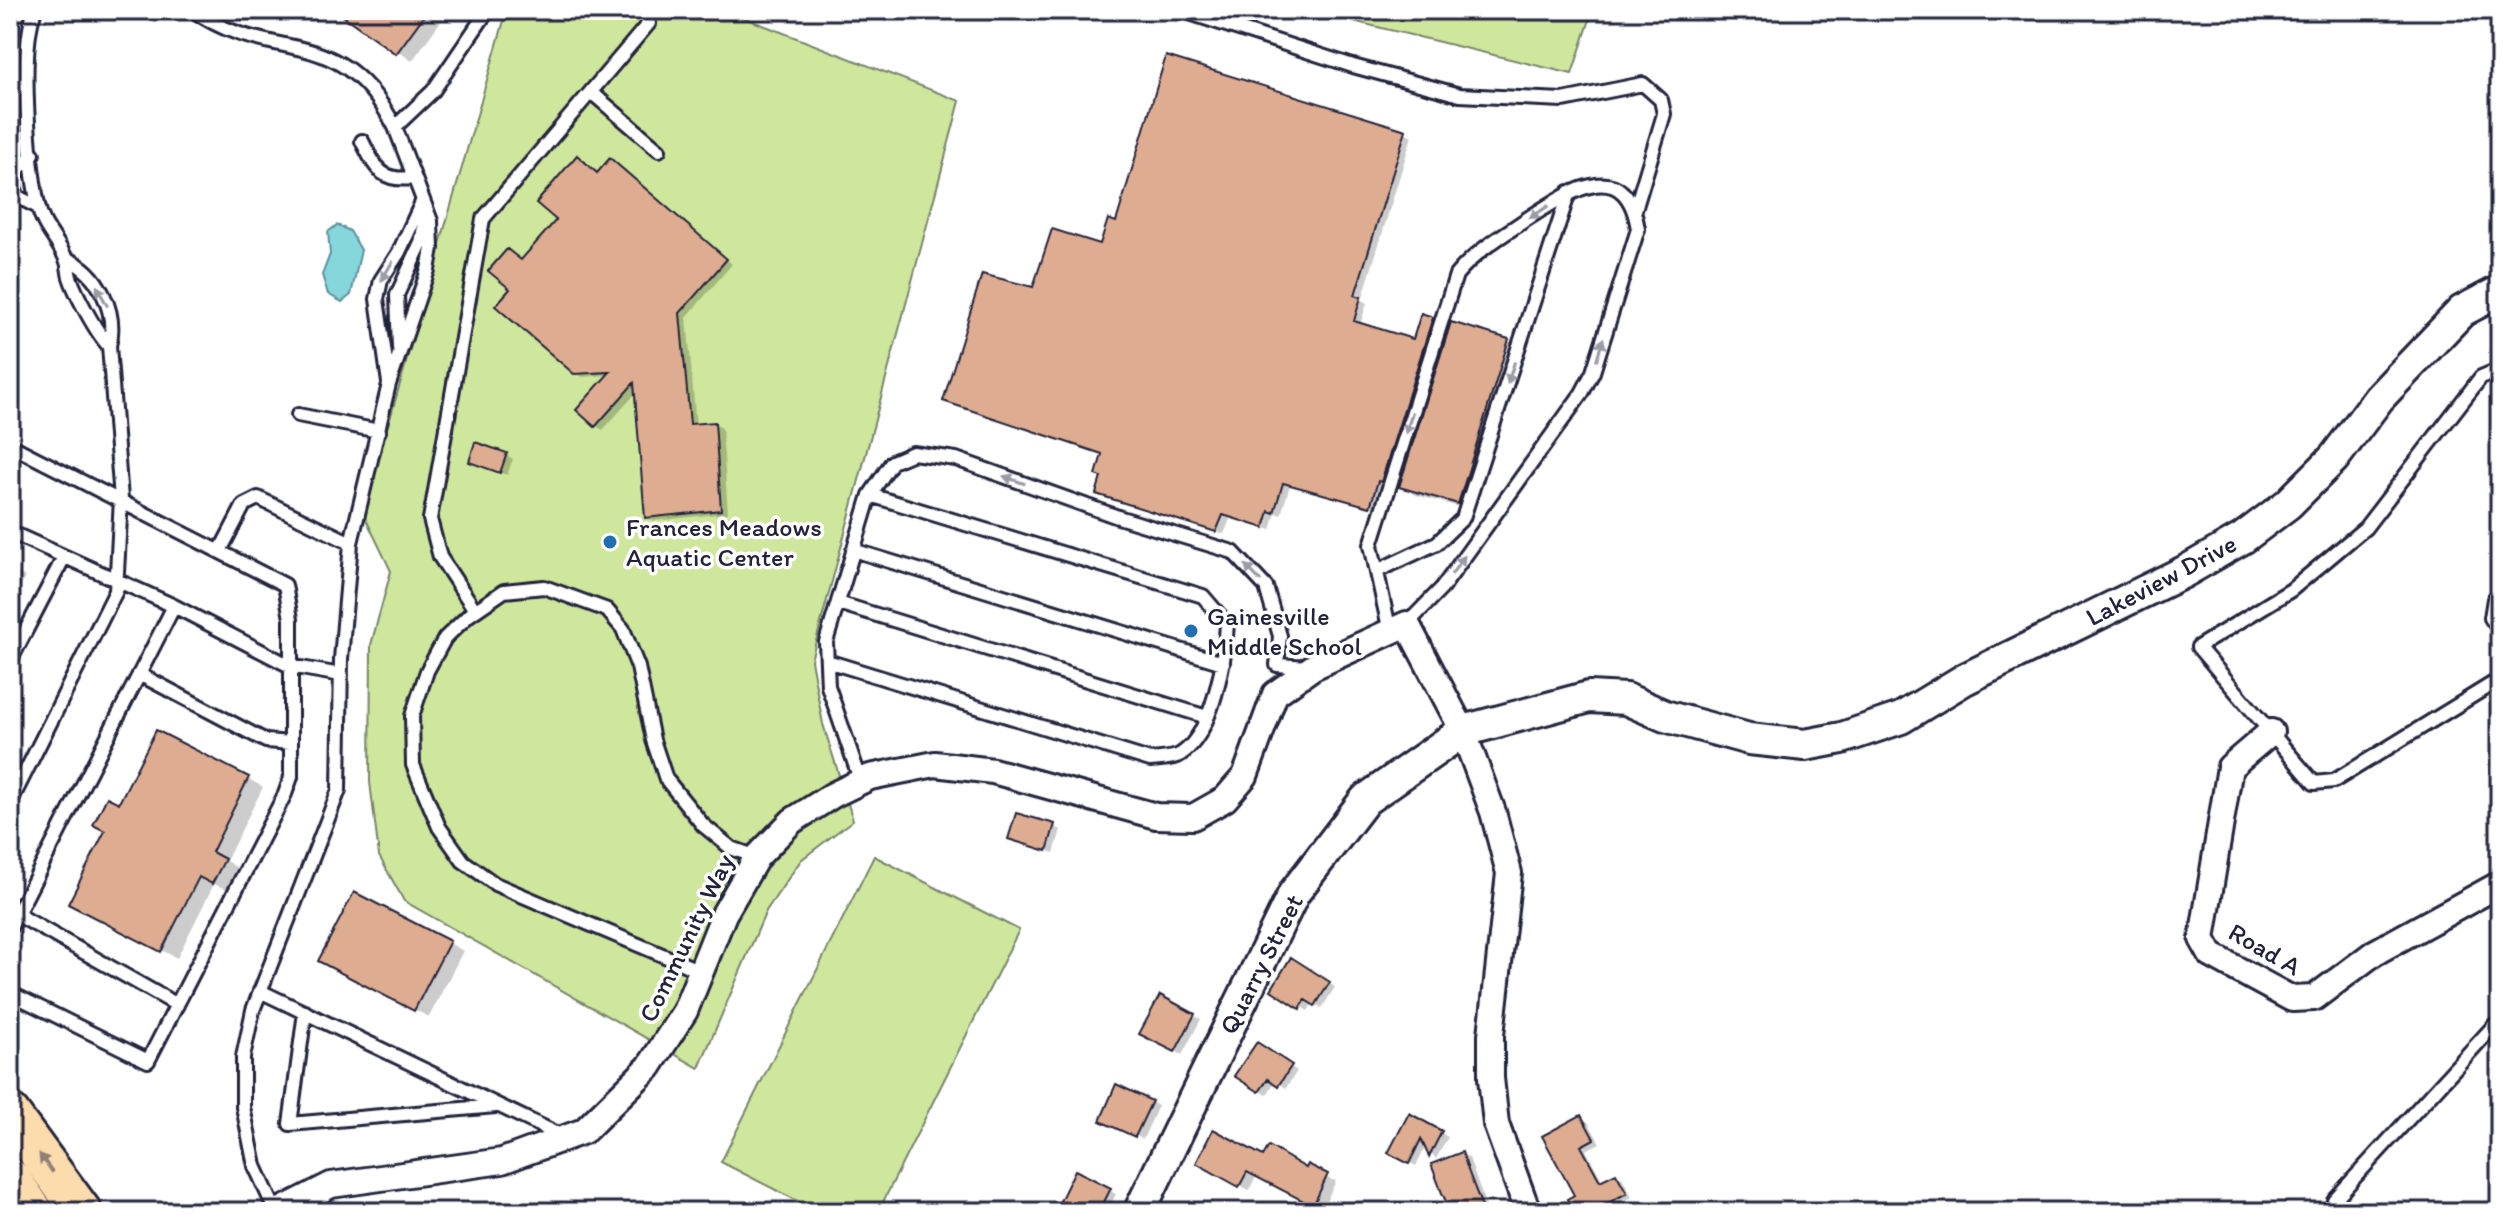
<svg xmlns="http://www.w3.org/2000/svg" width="2510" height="1222" font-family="Itim,sans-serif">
<rect width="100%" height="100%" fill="#fff"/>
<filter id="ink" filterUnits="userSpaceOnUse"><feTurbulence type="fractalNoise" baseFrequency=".0125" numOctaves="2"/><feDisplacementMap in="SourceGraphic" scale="16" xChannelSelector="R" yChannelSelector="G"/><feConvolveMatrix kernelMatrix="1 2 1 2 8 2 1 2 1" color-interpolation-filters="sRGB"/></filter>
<g filter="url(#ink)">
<!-- green -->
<path fill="#cee79d" stroke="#78846c" stroke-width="2" d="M 507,10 L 724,10 L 960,101 L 811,660 L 823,724 L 853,820 L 801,860 L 766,911 L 699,1068 L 404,901 L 379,856 L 370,782 L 371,645 L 391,571 L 363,513 Z
M 1307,10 L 1593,10 L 1572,74 Z
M 874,856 L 1019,930 L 878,1212 L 819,1212 L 721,1162 Z"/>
<!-- water -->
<path fill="#85d7dc" stroke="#5d8f9c" stroke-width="2" d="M 337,225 L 350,231 L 361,250 L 351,295 L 342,302 L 328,294 L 322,275 L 330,254 L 328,232 Z"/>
<!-- shadow -->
<path fill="#0003" d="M 353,10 L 449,10 L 412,61 L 348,17 Z
M 1405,132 L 1412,136 L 1362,300 L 1367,303 L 1360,325 L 1414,342 L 1422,316 L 1439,323 L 1377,509 L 1290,485 L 1281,515 L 1276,513 L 1271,530 L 1231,517 L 1224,534 L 1099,493 L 1104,455 L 946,400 L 1035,290 L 1102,246 L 1117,224 Z
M 584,162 L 598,174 L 617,164 L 732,264 L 687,317 L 696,426 L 715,424 L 722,428 L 728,513 L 654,521 L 647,517 L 637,392 L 603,430 L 596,426 L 609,375 L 583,377 L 575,373 L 512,289 L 522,262 L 559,220 Z
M 1508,341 L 1523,349 L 1473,511 L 1416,495 L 1401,486 Z
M 506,455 L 513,459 L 507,475 L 478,465 Z
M 10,568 L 25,577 L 10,608 Z
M 248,779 L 263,787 L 226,861 L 239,869 L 228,890 L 214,884 L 177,958 L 85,911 L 120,806 Z
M 1054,826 L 1061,830 L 1054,853 L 1011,838 Z
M 449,943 L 463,951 L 429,1017 L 336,969 Z
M 1291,960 L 1335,987 L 1322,1008 L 1313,1003 L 1308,1011 L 1273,990 Z
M 1160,998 L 1201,1019 L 1182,1055 L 1142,1033 Z
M 1264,1048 L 1297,1071 L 1286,1088 L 1275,1081 L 1267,1095 L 1237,1075 Z
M 1151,1102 L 1158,1106 L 1143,1139 L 1109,1124 Z
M 1410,1116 L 1448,1137 L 1436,1159 L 1426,1146 L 1416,1166 L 1390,1152 Z
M 1581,1118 L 1588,1122 L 1600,1143 L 1586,1150 L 1603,1182 L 1616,1175 L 1623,1179 L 1632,1197 L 1604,1212 L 1577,1212 Z
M 1462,1154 L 1469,1158 L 1488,1212 L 1453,1212 Z
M 1263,1159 L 1336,1181 L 1322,1210 L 1257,1175 L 1249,1190 L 1198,1162 Z
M 1076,1173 L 1116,1194 L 1107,1212 L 1075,1212 Z"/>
<!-- building -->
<path fill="#deac90" stroke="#22223b" stroke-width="2" d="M 335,10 L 428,10 L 396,54 Z
M 1166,56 L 1406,130 L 1355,295 L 1361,297 L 1354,321 L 1413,339 L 1421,313 L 1433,317 L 1381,482 L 1378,481 L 1370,507 L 1283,483 L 1274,513 L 1269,511 L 1264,528 L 1223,515 L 1216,532 L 1096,494 L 1101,477 L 1096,475 L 1102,454 L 943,401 L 982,274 L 1033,287 L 1052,229 L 1100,244 L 1108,219 L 1116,222 Z
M 577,155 L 597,173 L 610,158 L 727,259 L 680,313 L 690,424 L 715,422 L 721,510 L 645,518 L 634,383 L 595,427 L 576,410 L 610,372 L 574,374 L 495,306 L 510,289 L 488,271 L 507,249 L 521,260 L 556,220 L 536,203 Z
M 1451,322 L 1509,339 L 1458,504 L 1399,487 Z
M 475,442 L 507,453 L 500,473 L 469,462 Z
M 156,730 L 249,777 L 212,852 L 225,859 L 212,884 L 199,877 L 161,952 L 68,904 L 105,831 L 93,825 L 107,797 L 119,803 Z
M 1016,813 L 1055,824 L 1047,851 L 1008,839 Z
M 354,892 L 450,941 L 414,1011 L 318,961 Z
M 1291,957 L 1330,982 L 1315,1006 L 1305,1000 L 1300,1009 L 1271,990 Z
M 1160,995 L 1195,1014 L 1175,1052 L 1139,1034 Z
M 1257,1042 L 1292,1065 L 1278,1086 L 1268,1079 L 1259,1092 L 1234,1076 Z
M 1116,1084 L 1152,1101 L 1135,1137 L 1100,1121 Z
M 1409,1113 L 1442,1131 L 1429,1157 L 1421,1139 L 1409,1164 L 1388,1153 Z
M 1581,1115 L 1594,1139 L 1581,1146 L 1600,1181 L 1616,1173 L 1627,1193 L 1591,1212 L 1575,1212 L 1567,1199 L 1574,1195 L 1542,1136 Z
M 1213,1129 L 1263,1156 L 1269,1146 L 1306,1168 L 1308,1164 L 1328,1174 L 1313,1206 L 1247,1172 L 1239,1187 L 1196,1163 Z
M 1462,1152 L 1469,1173 L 1484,1212 L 1451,1212 L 1442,1193 L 1431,1164 Z
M 1075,1170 L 1111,1188 L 1099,1212 L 1071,1212 L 1058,1205 Z"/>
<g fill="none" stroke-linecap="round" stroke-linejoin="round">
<defs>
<path id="service" d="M 35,10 C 19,50 29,161 38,205 C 42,227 58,240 66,259 C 69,265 68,271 70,277 C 75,293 97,334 109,346
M 193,10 C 272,67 338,18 395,127 L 433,91 L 488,10
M 1180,10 L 1353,66 L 1460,95 L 1563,100 L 1643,84 L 1661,100 L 1664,114 L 1635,210
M 591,92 L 659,150
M 362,141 C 376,168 380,182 413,178
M 33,154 L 19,168 L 12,183 L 18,197 L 38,207
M 399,348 L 397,295 L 421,243 L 425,221
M 2500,369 L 2481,377 L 2365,528 L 2291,590 L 2198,647 L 2314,783 L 2334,781 L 2500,679
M 389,383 L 377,299 L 381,280 L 399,252 L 422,202
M 298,415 L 379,431
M 10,445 L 285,585 L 291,619 L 291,777 L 285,794 L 148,1061 L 10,993
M 10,532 L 174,606
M 351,543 L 389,384 L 428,270 L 432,248 L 431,221 L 395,127
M 853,550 L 1223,663
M 220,551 L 244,505 L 258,498 L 351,543 L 341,659 L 339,790 L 253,1010 L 243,1057 L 243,1107 L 255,1166 L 276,1212
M 1377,571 L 1437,543 L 1463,518 L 1569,192
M 2500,593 L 2494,599 L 2491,618 L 2500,631
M 838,603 L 1207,717
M 475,610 L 440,557 L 430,519 L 483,219 L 649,23
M 1390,632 L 1371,545 L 1456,275 C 1477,250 1503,235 1530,217 C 1571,191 1626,154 1638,229 L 1593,372 L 1582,393 L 1442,588 L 1407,624
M 10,661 L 64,557
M 827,661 L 1150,760 C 1159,759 1174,759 1181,754 C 1213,733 1225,660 1227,624 L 1203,596 L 870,495
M 139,674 L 266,741 L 291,743
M 861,782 L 828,686 L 826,642 L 870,495 L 892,462 L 913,453 L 956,459 L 1118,517 L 1233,552 L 1266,587 L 1280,636 L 1277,665 L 1310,667
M 10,803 L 116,591 L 121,499 L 109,346 C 118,313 99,272 67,259
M 13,912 L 177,1005
M 10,928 L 174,606 L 290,666 L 341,675
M 700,971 L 495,884 L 463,861 L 439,827 L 413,765 L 412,716 L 427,671 L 445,638 L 469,615 L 504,591 L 544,587 L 607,610 L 623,629 L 638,667 L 653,740 L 666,779 L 703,825 L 731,848 L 757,857
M 260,991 L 564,1137
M 305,1012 L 290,1124 L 496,1106
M 2334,1212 L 2334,1200 L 2500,1019"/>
<path id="minor" d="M 2271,732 L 2230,767 L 2202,939 L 2211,955 L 2292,999 L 2314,998 L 2374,953 L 2500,884
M 278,1212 L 331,1185 L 502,1161 L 584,1131 L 649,1067 L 685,1011 L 724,914 L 757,857 L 792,821 L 833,795 L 870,777 L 935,764 L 993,771 L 1156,816 L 1193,817 L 1225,799 L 1245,776 L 1275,694 L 1313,667 L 1407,624 L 1463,731 L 1493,812 L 1509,873 L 1491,1035 L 1491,1078 L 1496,1124 L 1528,1212"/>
<path id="tertiary" d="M 1139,1212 L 1294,893 L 1365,800 L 1463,731 L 1589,697 L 1626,699 L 1665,716 L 1749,739 L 1805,745 L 1842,738 L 1901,718 L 1965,679 L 2184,572 L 2243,538 L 2288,504 L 2334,458 L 2379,398 L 2462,311 L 2500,291"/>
<path id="primary" d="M 10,1114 L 82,1212
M 10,1178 L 34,1212"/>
</defs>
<!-- service casing -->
<use href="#service" stroke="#22223b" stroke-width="18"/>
<!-- minor casing -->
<use href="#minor" stroke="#22223b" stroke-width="30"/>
<!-- tertiary casing -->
<use href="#tertiary" stroke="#22223b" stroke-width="36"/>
<!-- primary casing -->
<use href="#primary" stroke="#22223b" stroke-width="44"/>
<!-- service -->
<use href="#service" stroke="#fff" stroke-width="12"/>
<!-- minor -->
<use href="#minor" stroke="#fff" stroke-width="24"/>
<!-- tertiary -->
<use href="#tertiary" stroke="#fff" stroke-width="30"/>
<!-- primary -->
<use href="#primary" stroke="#fcdcac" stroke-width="38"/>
</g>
<!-- one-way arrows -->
<defs><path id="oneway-solid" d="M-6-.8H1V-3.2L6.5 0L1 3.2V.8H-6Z" transform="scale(2)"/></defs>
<g fill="#9c9ca7">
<use href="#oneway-solid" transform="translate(1539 212) rotate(147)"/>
<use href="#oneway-solid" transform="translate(387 271) rotate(120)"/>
<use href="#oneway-solid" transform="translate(102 296) rotate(-118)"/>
<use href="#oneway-solid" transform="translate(1600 349) rotate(-73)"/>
<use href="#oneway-solid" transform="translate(1511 373) rotate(108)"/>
<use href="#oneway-solid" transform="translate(1409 423) rotate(107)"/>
<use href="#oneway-solid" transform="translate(1014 480) rotate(-160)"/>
<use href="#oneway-solid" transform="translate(1458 565) rotate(-54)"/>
<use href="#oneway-solid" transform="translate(1253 573) rotate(-133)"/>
</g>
<use fill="#8f7f74" href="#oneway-solid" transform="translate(46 1163) rotate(-126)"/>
</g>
<!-- markers -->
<g fill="#1f6fb2" stroke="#fff" stroke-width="3">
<circle cx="610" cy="542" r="8"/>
<circle cx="1191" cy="631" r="8"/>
</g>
<g text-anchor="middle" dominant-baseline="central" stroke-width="7" stroke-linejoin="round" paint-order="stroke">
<!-- poi labels -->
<g font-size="26" fill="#22223b" stroke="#fff" text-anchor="start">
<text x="626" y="527">Frances Meadows<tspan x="626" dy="30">Aquatic Center</tspan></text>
<text x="1207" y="616">Gainesville<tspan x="1207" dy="30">Middle School</tspan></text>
</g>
<!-- street labels -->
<g font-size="26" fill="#22223b" stroke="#fff">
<text transform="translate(2161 580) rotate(-28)">Lakeview Drive</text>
<text transform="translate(686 938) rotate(-64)">Community Way</text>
<text transform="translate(2265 949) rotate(30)">Road A</text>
<text transform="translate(1261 964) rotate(-63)">Quarry Street</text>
</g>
</g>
<!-- margin -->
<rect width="2510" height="1222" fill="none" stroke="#fff" stroke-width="40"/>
<rect x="20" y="20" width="2470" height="1182" fill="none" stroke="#22223b" stroke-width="3" filter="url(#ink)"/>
</svg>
